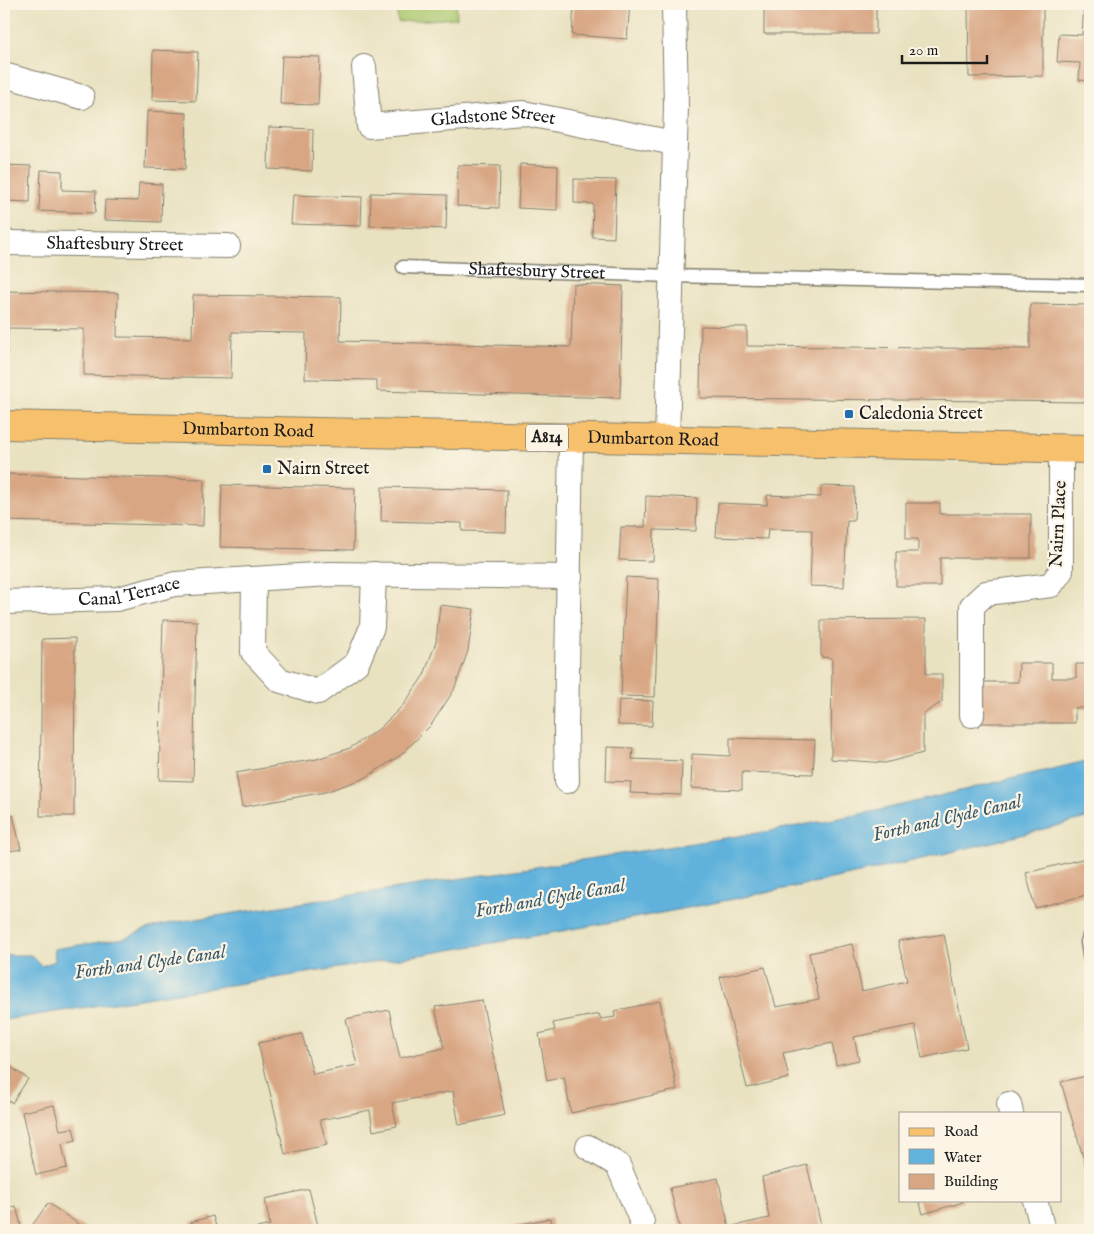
<svg xmlns="http://www.w3.org/2000/svg" width="1094" height="1234" font-family="'IM FELL English',serif">
<rect width="100%" height="100%" fill="#fcf5e5"/>
<filter id="ink" filterUnits="userSpaceOnUse"><feTurbulence type="fractalNoise" baseFrequency=".02" numOctaves="2"/><feDisplacementMap in="SourceGraphic" scale="10" xChannelSelector="R" yChannelSelector="G"/><feConvolveMatrix kernelMatrix="1 2 1 2 8 2 1 2 1" color-interpolation-filters="sRGB"/></filter>
<filter id="wash" filterUnits="userSpaceOnUse"><feTurbulence type="fractalNoise" baseFrequency=".0096" numOctaves="4" result="noise"/><feDisplacementMap in="SourceGraphic" scale="20" xChannelSelector="R" yChannelSelector="G"/><feGaussianBlur stdDeviation="1.12" result="paint"/><feColorMatrix in="noise" values="0 0 0 0 0 0 0 0 0 0 0 0 0 0 0 0 0 1.4 0 .05"/><feComposite in="paint" operator="in"/></filter>
<g filter="url(#wash)">
<rect width="100%" height="100%" fill="#e9e2c1"/>
<!-- green -->
<path fill="#abc86e" stroke="#647245" d="M 396,4 L 456,4 L 457,18 L 398,22 Z"/>
<!-- water -->
<path fill="#61b2dc" stroke="#3e677c" d="M 1090,760 L 1090,817 C 734,913 367,963 4,1020 L 4,955 L 31,955 L 42,966 L 55,961 L 54,949 L 125,938 L 146,929 L 170,923 L 771,831 L 876,811 Z"/>
<g id="blocks">
<!-- building -->
<path fill="#d8a683" d="M 574,4 L 630,4 L 627,39 L 572,35 Z
M 764,4 L 876,4 L 876,34 L 764,34 Z
M 968,4 L 1043,4 L 1043,76 L 969,77 Z
M 1084,4 L 1090,4 L 1090,81 L 1079,80 L 1080,63 L 1057,62 L 1059,34 L 1082,35 Z
M 153,50 L 198,52 L 196,101 L 152,100 Z
M 282,56 L 320,57 L 318,105 L 280,104 Z
M 147,111 L 187,113 L 185,169 L 145,168 Z
M 269,127 L 313,129 L 312,171 L 268,169 Z
M 520,164 L 558,166 L 557,210 L 518,208 Z
M 4,165 L 31,166 L 30,202 L 4,201 Z
M 458,165 L 500,166 L 499,208 L 457,206 Z
M 41,170 L 62,171 L 62,190 L 96,191 L 95,213 L 39,211 Z
M 574,179 L 616,180 L 614,238 L 592,237 L 593,204 L 574,203 Z
M 139,183 L 162,184 L 161,222 L 104,220 L 105,200 L 138,201 Z
M 371,193 L 447,195 L 446,229 L 370,226 Z
M 293,195 L 362,197 L 361,226 L 291,224 Z
M 573,284 L 623,286 L 620,398 L 377,391 L 377,380 L 305,379 L 306,333 L 232,332 L 231,378 L 84,375 L 84,329 L 8,328 L 7,374 L 4,373 L 4,291 L 118,293 L 117,337 L 192,338 L 193,295 L 341,297 L 340,341 L 571,347 Z
M 1030,304 L 1090,305 L 1089,402 L 700,398 L 701,326 L 747,327 L 747,346 L 1030,349 Z
M 4,474 L 204,479 L 203,526 L 4,521 Z
M 222,485 L 355,488 L 353,550 L 220,547 Z
M 821,486 L 855,487 L 854,521 L 847,521 L 844,587 L 810,586 L 812,530 L 768,529 L 767,539 L 716,537 L 718,503 L 767,505 L 767,495 L 821,497 Z
M 382,487 L 507,490 L 506,532 L 462,531 L 462,523 L 381,521 Z
M 646,496 L 697,498 L 696,531 L 654,530 L 653,561 L 619,560 L 621,527 L 645,527 Z
M 906,503 L 940,503 L 940,514 L 1031,514 L 1031,558 L 940,558 L 940,586 L 896,586 L 896,552 L 918,552 L 918,539 L 906,539 Z
M 626,577 L 659,579 L 655,697 L 621,696 Z
M 440,605 L 474,609 L 468,651 L 454,690 L 431,725 L 401,755 L 365,778 L 325,792 L 242,807 L 236,773 L 317,759 L 350,748 L 379,729 L 404,704 L 424,675 L 436,642 Z
M 926,619 L 926,674 L 942,674 L 942,702 L 923,714 L 923,753 L 885,763 L 831,759 L 832,658 L 821,657 L 821,620 Z
M 163,620 L 197,621 L 193,781 L 159,780 Z
M 75,638 L 74,816 L 40,816 L 42,639 Z
M 1019,663 L 1052,663 L 1052,678 L 1076,678 L 1076,664 L 1090,664 L 1090,708 L 1075,708 L 1075,723 L 980,723 L 980,682 L 1018,682 Z
M 619,700 L 653,701 L 652,726 L 618,725 Z
M 730,738 L 815,740 L 813,774 L 742,772 L 742,790 L 691,788 L 692,754 L 730,756 Z
M 607,747 L 633,748 L 632,759 L 682,761 L 681,795 L 630,793 L 631,782 L 606,781 Z
M 13,815 L 21,849 L 4,852 L 4,818 Z
M 1090,857 L 1090,894 L 1035,908 L 1026,873 Z
M 944,934 L 967,1048 L 922,1058 L 915,1025 L 854,1037 L 859,1060 L 836,1065 L 832,1043 L 783,1053 L 789,1078 L 747,1088 L 720,977 L 765,967 L 776,1007 L 819,999 L 809,953 L 852,944 L 862,991 L 907,981 L 898,941 Z
M 482,1000 L 505,1115 L 459,1125 L 453,1091 L 392,1103 L 397,1126 L 373,1131 L 370,1110 L 320,1120 L 327,1145 L 285,1154 L 258,1043 L 302,1034 L 313,1074 L 357,1065 L 346,1019 L 389,1010 L 400,1058 L 444,1048 L 435,1007 Z
M 660,1001 L 677,1090 L 571,1113 L 564,1077 L 547,1081 L 539,1034 L 555,1030 L 553,1023 L 599,1014 L 601,1019 L 615,1017 L 614,1011 Z
M 4,1062 L 28,1079 L 12,1103 L 4,1097 Z
M 1090,1075 L 1090,1174 L 1088,1174 L 1061,1082 Z
M 54,1105 L 60,1130 L 73,1128 L 76,1140 L 62,1144 L 67,1168 L 36,1175 L 22,1112 Z
M 807,1165 L 822,1230 L 680,1230 L 670,1188 L 718,1178 L 729,1227 L 769,1218 L 762,1177 Z
M 309,1189 L 319,1230 L 249,1230 L 270,1225 L 265,1199 Z
M 919,1200 L 963,1200 L 963,1202 L 923,1214 Z
M 48,1203 L 87,1230 L 35,1230 L 31,1227 Z
M 16,1206 L 22,1230 L 4,1230 L 4,1209 Z
M 213,1216 L 217,1230 L 193,1230 L 191,1222 Z
M 551,1218 L 553,1230 L 503,1230 L 502,1228 Z"/>
</g>
</g>
<g filter="url(#ink)">
<use href="#blocks" fill-opacity="0" stroke="#827f6e" stroke-width="1"/>
<g fill="none" stroke-linecap="round" stroke-linejoin="round">
<defs>
<g id="lane">
<path id="s1" d="M 403,267 L 671,276 L 1090,285"/>
<path d="M 1090,933 L 1087,942 L 1090,961"/>
</g>
<g id="street">
<path id="s2" d="M 364,67 L 369,126 L 523,113 L 674,143"/>
<path d="M 4,75 L 82,97"/>
<path id="s3" d="M 4,243 L 228,246"/>
<path d="M 667,441 L 676,106 L 674,4"/>
<path d="M 254,580 L 253,652 L 279,680 L 318,692 L 357,663 L 372,627 L 374,574"/>
<path id="s4" d="M 4,602 L 117,599 L 175,584 L 330,574 L 570,577"/>
<path d="M 972,715 L 972,606 L 986,593 L 1051,585 L 1061,571 L 1061,449"/>
<path d="M 567,781 L 566,729 L 571,439"/>
<path d="M 1009,1104 L 1011,1113"/>
<path d="M 588,1147 L 618,1165 L 642,1222 L 642,1230"/>
<path d="M 1035,1200 L 1043,1230"/>
</g>
<g id="primary">
<path id="s5" d="M 4,425 L 1090,449"/>
</g>
</defs>
<!-- lane casing -->
<use href="#lane" stroke="#827f6e" stroke-width="15"/>
<!-- street casing -->
<use href="#street" stroke="#827f6e" stroke-width="26"/>
<!-- primary casing -->
<use href="#primary" stroke="#827f6e" stroke-width="30"/>
<!-- lane -->
<use href="#lane" stroke="#fff" stroke-width="12"/>
<!-- street -->
<use href="#street" stroke="#fff" stroke-width="24"/>
<!-- primary -->
<use href="#primary" stroke="#f7c06c" stroke-width="28"/>
</g>
</g>
<!-- markers -->
<g fill="#1f6fb2" stroke="#fcf5e5" stroke-width="2">
<rect x="844" y="409" width="10" height="10" rx="2.5"/>
<rect x="262" y="464" width="10" height="10" rx="2.5"/>
</g>
<g text-anchor="middle" dominant-baseline="central" stroke-width="4.5" stroke-linejoin="round" paint-order="stroke">
<!-- shield labels -->
<rect fill="#fcf5e5" stroke="#5f5d58" stroke-width="1" x="526" y="424.5" width="42" height="27" rx="4"/>
<g font-size="16" font-weight="bold" fill="#1c1c1c">
<text x="547" y="438">A814</text>
</g>
<!-- street labels -->
<g font-size="18" fill="#1c1c1c" stroke="#fcf5e5">
<text stroke="none"><textPath href="#s2" startOffset="184">Gladstone Street</textPath></text>
<text stroke="none"><textPath href="#s3" startOffset="111">Shaftesbury Street</textPath></text>
<text stroke="none"><textPath href="#s1" startOffset="134">Shaftesbury Street</textPath></text>
<text stroke="none"><textPath href="#s5" startOffset="244">Dumbarton Road</textPath></text>
<text stroke="none"><textPath href="#s5" startOffset="649">Dumbarton Road</textPath></text>
<text transform="translate(1059 524) rotate(-87)">Nairn Place</text>
<text stroke="none"><textPath href="#s4" startOffset="126">Canal Terrace</textPath></text>
</g>
<!-- poi labels -->
<g font-size="18" fill="#1c1c1c" stroke="#fcf5e5" text-anchor="start">
<text x="859" y="414">Caledonia Street</text>
<text x="277" y="469">Nairn Street</text>
</g>
<!-- water labels -->
<g font-size="19" font-style="italic" fill="#385869" stroke="#fcf5e5">
<text transform="translate(947 819) rotate(-13)">Forth and Clyde Canal</text>
<text transform="translate(550 899) rotate(-10)">Forth and Clyde Canal</text>
<text transform="translate(150 963) rotate(-8)">Forth and Clyde Canal</text>
</g>
</g>
<!-- margin -->
<rect width="1094" height="1234" fill="none" stroke="#fcf5e5" stroke-width="20"/>
<!-- legend -->
<rect x="899" y="1112" width="162" height="90" fill="#fcf5e5" stroke="#a29e95"/>
<rect x="909" y="1128" width="25" height="8" fill="#f7c06c" stroke="#a29e95"/>
<text x="944" y="1136" font-size="15" fill="#1c1c1c">Road</text>
<rect x="909" y="1149" width="25" height="15" fill="#61b2dc" stroke="#a29e95"/>
<text x="944" y="1162" font-size="15" fill="#1c1c1c">Water</text>
<rect x="909" y="1174" width="25" height="15" fill="#d8a683" stroke="#a29e95"/>
<text x="944" y="1186" font-size="15" fill="#1c1c1c">Building</text>
<!-- scale -->
<path d="M902 55v8h85v-8" fill="none" stroke="#1c1c1c" stroke-width="2.5"/>
<text x="909" y="55" font-size="15" fill="#1c1c1c" stroke="#fcf5e5" stroke-width="4" paint-order="stroke">20 m</text>
</svg>
